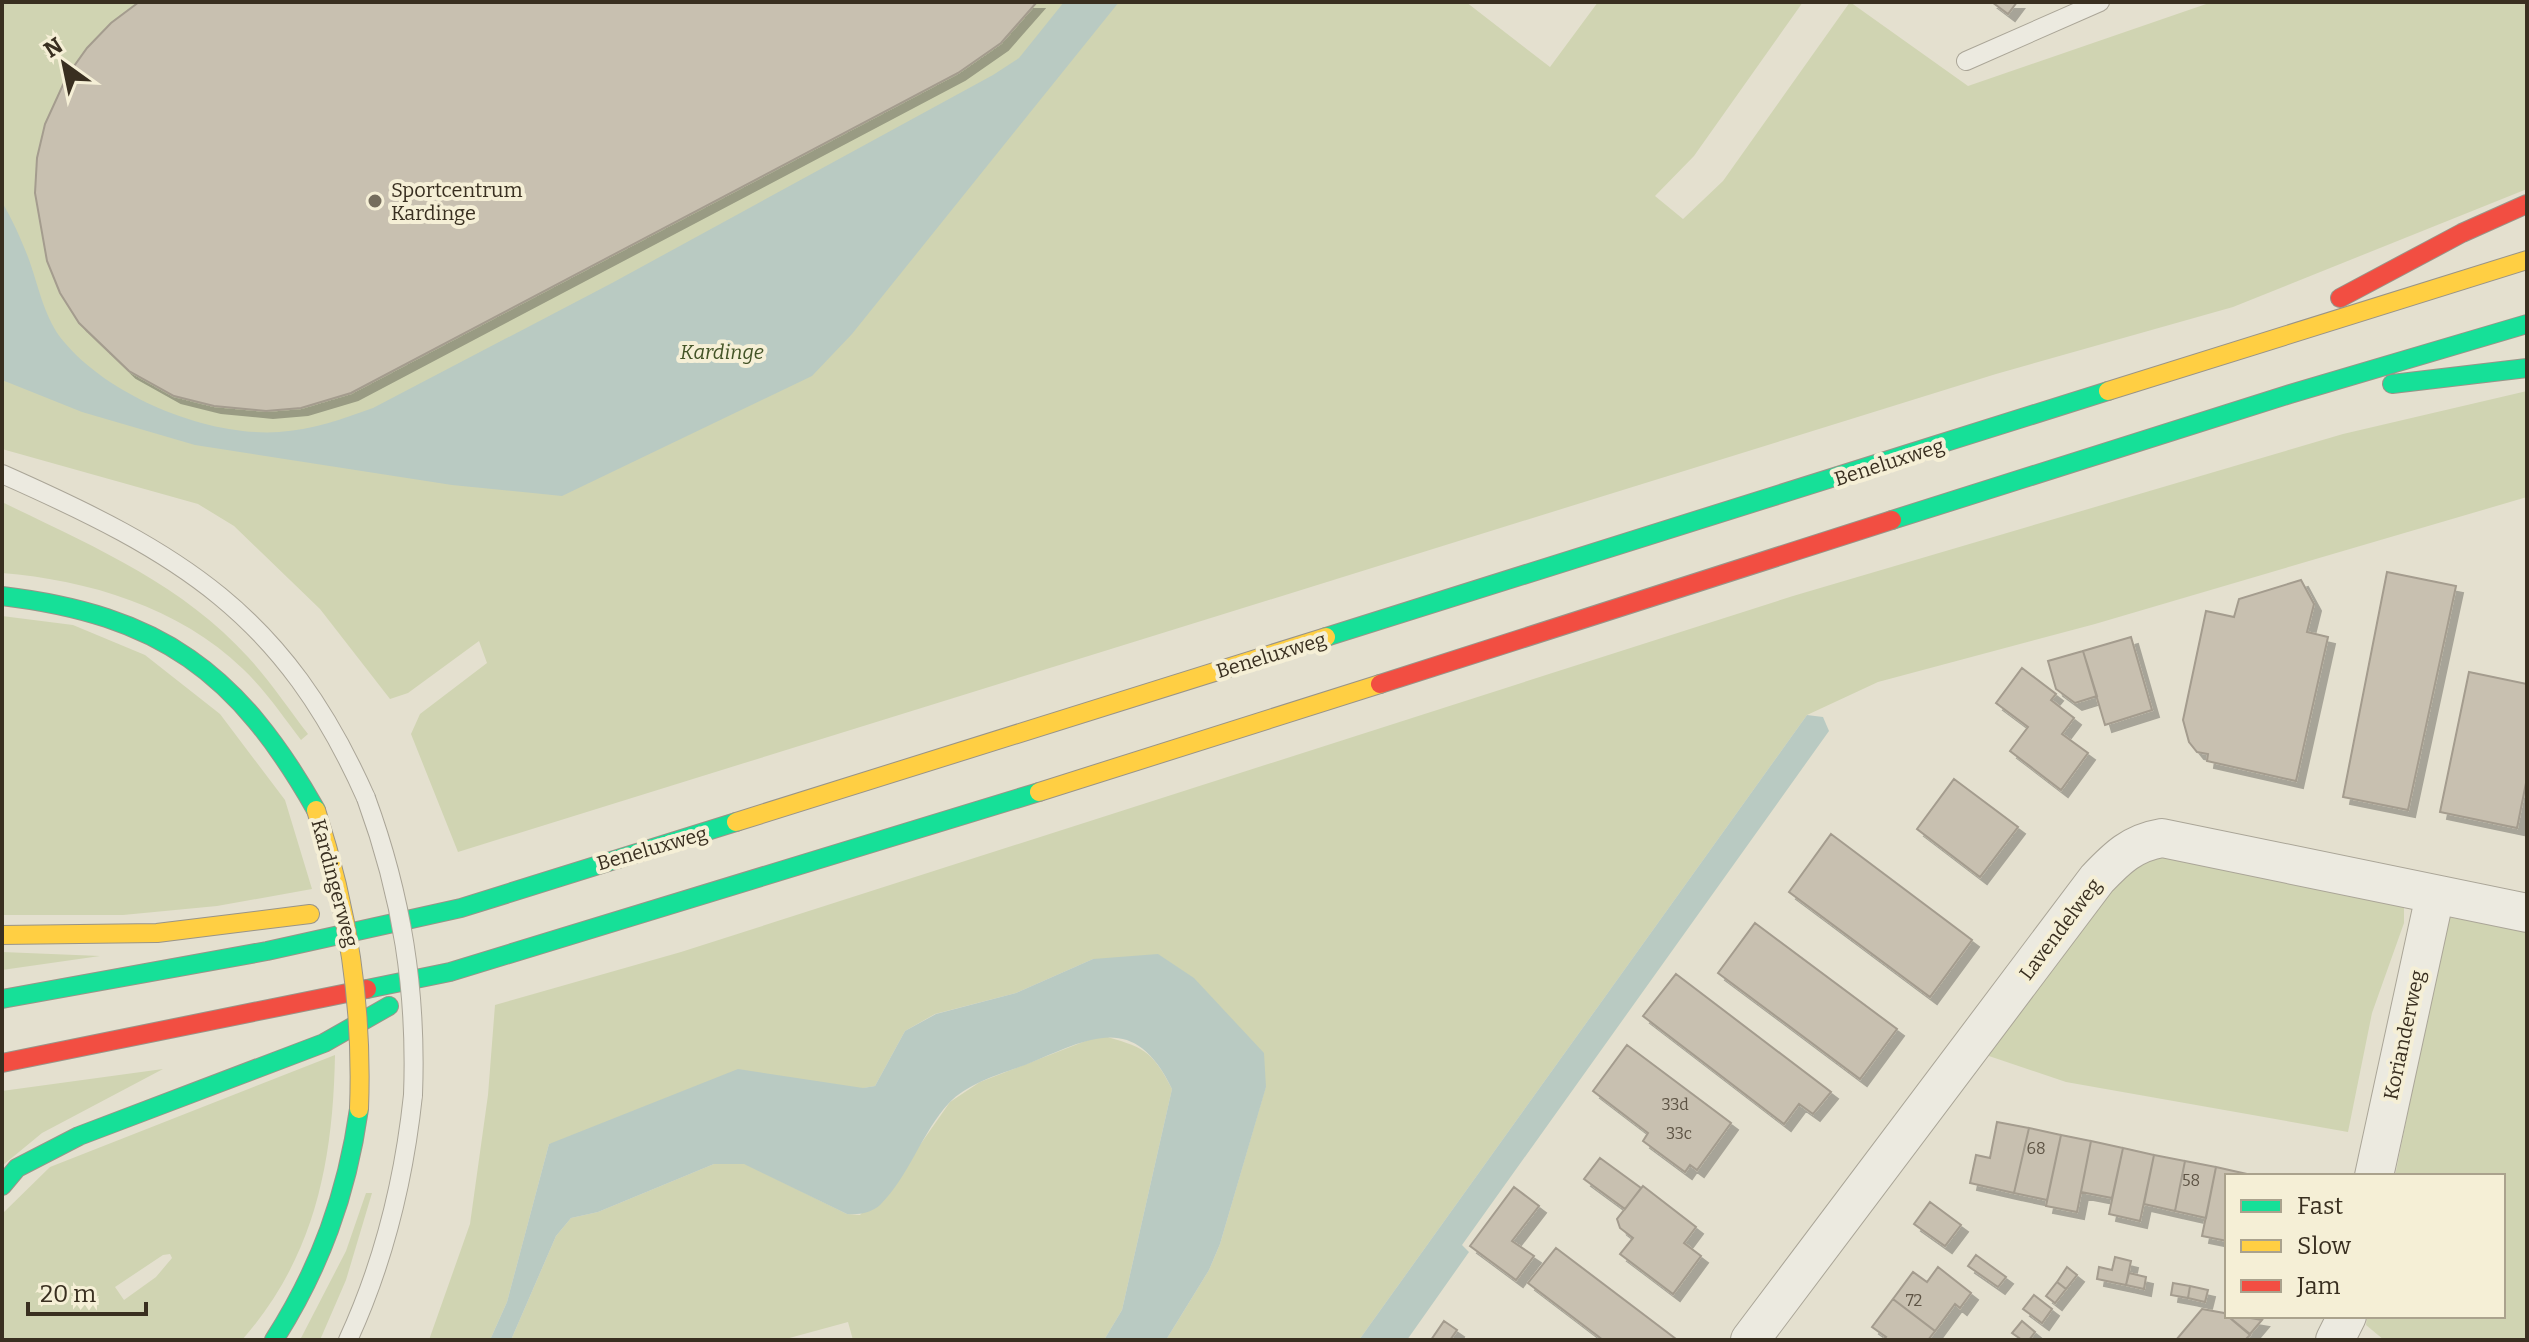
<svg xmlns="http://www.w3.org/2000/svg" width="2529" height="1342" font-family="Bitter,serif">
<defs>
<filter id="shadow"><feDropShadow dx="7" dy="7" stdDeviation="0" flood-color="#0004"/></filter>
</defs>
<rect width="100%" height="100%" fill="#e4e0cf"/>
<!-- green -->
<path fill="#d0d4b2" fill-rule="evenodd" d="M 2,2 L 1466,2 L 1550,67 L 1598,2 L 1803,2 L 1694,156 L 1655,196 L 1683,219 L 1723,181 L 1850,2 L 1968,86 L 2212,2 L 2527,2 L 2527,189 L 2233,307 L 1996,374 L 458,852 L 411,734 L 420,714 L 487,663 L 479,641 L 408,693 L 390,699 L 320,609 L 234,526 L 198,504 L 2,449 Z
M 2527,391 L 2527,497 L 2095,624 L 1878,682 L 1807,715 L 1359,1340 L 1166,1340 L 1209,1270 L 1220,1244 L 1266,1086 L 1093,959 L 1016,993 L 935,1014 L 905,1031 L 875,1086 L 549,1144 L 507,1302 L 490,1340 L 429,1340 L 470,1224 L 488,1095 L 495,1005 L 681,952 L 1793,596 L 2343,434 Z
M 2,502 C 90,545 181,583 248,657 C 270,681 288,708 308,734 L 301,740 C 282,715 265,690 243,669 C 179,607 88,580 2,573 Z
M 2,616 L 73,625 L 145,655 L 220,714 L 285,800 L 312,889 L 217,906 L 123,915 L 2,915 Z
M 2165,850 L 2404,907 L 2404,923 L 2372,1013 L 2348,1132 L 2066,1082 L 1983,1054 L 2134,858 Z
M 2447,917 L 2527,931 L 2527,1340 L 2384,1340 L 2366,1325 L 2367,1316 L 2503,1316 L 2503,1176 L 2395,1176 Z
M 2,952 L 100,956 L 2,970 Z
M 1101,1035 C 1142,1047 1152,1049 1172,1089 L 1122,1310 L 1104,1340 L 853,1340 L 848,1322 L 782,1340 L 511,1340 L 556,1236 L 571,1218 L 598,1212 L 714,1164 L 744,1163 L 847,1214 L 860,1215 L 915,1152 L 950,1102 L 980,1082 Z
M 335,1055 C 333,1162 315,1257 242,1340 L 2,1340 L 2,1214 L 50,1167 ZM 170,1254 L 172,1258 L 156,1277 L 124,1300 L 115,1287 L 163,1255 Z
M 163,1069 L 42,1133 L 2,1166 L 2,1091 Z
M 366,1193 L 372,1193 L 346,1280 L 320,1340 L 300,1340 L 346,1251 Z"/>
<!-- water -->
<path fill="#b9cac2" d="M 1064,2 L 1119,2 L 852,334 L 812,376 L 562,496 L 452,485 L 195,445 L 82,412 L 2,380 L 2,202 C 12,219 21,239 28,257 C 38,284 43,313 60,337 C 105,395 206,437 279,432 C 311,430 343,419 373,408 L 612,283 L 993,75 L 1019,58 Z
M 1807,715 L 1823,717 L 1829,731 L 1462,1245 L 1469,1252 L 1407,1340 L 1359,1340 Z
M 1158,954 L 1194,978 L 1264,1053 L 1266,1087 L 1220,1244 L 1209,1270 L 1166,1340 L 1104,1340 L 1122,1310 L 1172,1089 C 1134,1010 1089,1039 1025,1065 C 1000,1074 968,1083 949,1103 C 922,1132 909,1176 881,1204 C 872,1213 859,1215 847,1214 L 744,1164 L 714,1164 L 598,1212 L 571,1218 L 556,1236 L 511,1340 L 490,1340 L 507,1302 L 549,1144 L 738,1069 L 863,1088 L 875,1086 L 905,1031 L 936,1014 L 1016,993 L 1093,959 Z"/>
<!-- building -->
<path fill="#c8c0b0" stroke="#a49c8e" stroke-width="2" filter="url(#shadow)" d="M 139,2 L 1037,2 L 1001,43 L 958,73 L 351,393 L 301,408 L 266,411 L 214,406 L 174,396 L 129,371 L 79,323 L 60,293 L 47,261 L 35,193 L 37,158 L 45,124 L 67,76 L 87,48 L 111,23 Z
M 1992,2 L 2017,2 L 2008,14 Z
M 2387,572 L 2456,586 L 2408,810 L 2343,797 Z
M 2301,580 L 2314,604 L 2307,632 L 2328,637 L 2296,781 L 2207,761 L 2208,754 L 2197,752 L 2189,742 L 2183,720 L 2206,611 L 2234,617 L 2239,599 Z
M 2131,637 L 2152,710 L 2105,725 L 2083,651 Z
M 2083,651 L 2097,696 L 2075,703 L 2056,689 L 2048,661 Z
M 2022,668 L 2056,694 L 2051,700 L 2074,718 L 2062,734 L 2088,753 L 2061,790 L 2010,751 L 2028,727 L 1996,703 Z
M 2469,672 L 2527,684 L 2527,778 L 2517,828 L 2440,812 Z
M 1954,779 L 2018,827 L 1980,877 L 1917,829 Z
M 1831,834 L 1972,940 L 1930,997 L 1789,892 Z
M 1755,923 L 1897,1029 L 1860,1079 L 1718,973 Z
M 1676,974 L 1831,1092 L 1813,1114 L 1799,1104 L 1784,1124 L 1643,1016 Z
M 1627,1045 L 1731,1123 L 1697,1170 L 1690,1165 L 1685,1172 L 1643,1141 L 1648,1133 L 1593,1091 Z
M 1997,1122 L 2029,1128 L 2014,1193 L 1970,1183 L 1976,1155 L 1990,1158 Z
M 2029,1128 L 2061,1135 L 2047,1200 L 2014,1193 Z
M 2061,1135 L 2091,1141 L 2077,1212 L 2046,1206 Z
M 2091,1141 L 2123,1148 L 2112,1198 L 2081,1192 Z
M 2123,1148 L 2154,1155 L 2140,1221 L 2109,1214 Z
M 2154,1155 L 2185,1161 L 2175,1211 L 2144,1204 Z
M 1600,1158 L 1641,1188 L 1625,1209 L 1584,1179 Z
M 2185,1161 L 2216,1167 L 2206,1218 L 2175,1211 Z
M 2216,1167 L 2247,1174 L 2227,1176 L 2227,1241 L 2202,1236 Z
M 1643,1186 L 1696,1227 L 1684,1243 L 1701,1256 L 1673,1294 L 1620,1254 L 1633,1238 L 1620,1228 L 1617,1219 Z
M 1514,1187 L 1539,1206 L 1512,1241 L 1534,1256 L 1516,1280 L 1470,1246 Z
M 1930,1202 L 1961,1225 L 1945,1246 L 1914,1224 Z
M 1556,1248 L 1676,1339 L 1676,1340 L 1603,1340 L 1528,1283 Z
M 1976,1255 L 2006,1277 L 1998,1287 L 1968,1266 Z
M 2115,1257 L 2131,1261 L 2126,1285 L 2097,1279 L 2099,1267 L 2112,1270 Z
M 1938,1267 L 1971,1293 L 1960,1308 L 1955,1304 L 1935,1331 L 1893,1299 L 1913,1272 L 1927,1282 Z
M 2067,1267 L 2077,1275 L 2066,1289 L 2057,1282 Z
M 2129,1273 L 2146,1277 L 2144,1289 L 2126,1285 Z
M 2057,1282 L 2066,1289 L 2055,1303 L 2046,1296 Z
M 2173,1283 L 2190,1286 L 2188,1298 L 2171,1295 Z
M 2190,1286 L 2208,1290 L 2205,1302 L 2188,1298 Z
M 2034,1295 L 2052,1309 L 2042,1323 L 2023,1309 Z
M 1893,1299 L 1935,1331 L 1928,1340 L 1883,1340 L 1886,1337 L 1872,1327 Z
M 2202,1309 L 2224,1313 L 2250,1335 L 2245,1340 L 2176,1340 Z
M 2239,1316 L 2262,1320 L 2250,1334 L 2229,1317 Z
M 1444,1321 L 1457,1330 L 1450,1340 L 1431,1340 Z
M 2022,1321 L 2035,1332 L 2029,1340 L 2022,1340 L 2012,1333 Z"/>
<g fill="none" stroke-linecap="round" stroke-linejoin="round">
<defs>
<path id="lane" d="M 1966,61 L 2100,2
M 2,474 C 180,553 284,613 366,798
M 348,1340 C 384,1262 404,1180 413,1095"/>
<path id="street" d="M 2374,1176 L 2435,895
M 1750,1340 L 2097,879 C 2117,858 2132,843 2162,838 L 2527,913
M 2335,1340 L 2347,1316"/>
<path id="fast" d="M 2392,384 L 2527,368
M 1892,520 L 2290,394 L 2527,324
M 2,596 C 160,615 238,672 316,810
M 1326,637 L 2108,391
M 367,989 L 450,972 L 1039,792
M 2,999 L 267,951 L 461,908 L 736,822
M 2,1186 L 17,1168 L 79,1136 L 324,1043 L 389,1006
M 274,1340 C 320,1268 347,1194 359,1109"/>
<path id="slow" d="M 2108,391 L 2527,260
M 1039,792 L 1380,684
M 736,822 L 1326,637
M 2,935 L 157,933 L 310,914"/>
<path id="jam" d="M 2340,298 L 2462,233 L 2527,204
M 1380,684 L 1892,520
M 2,1063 L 367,989"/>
</defs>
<!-- lane casing -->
<use href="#lane" stroke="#aaa597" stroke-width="20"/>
<!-- street casing -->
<use href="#street" stroke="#aaa597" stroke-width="40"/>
<!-- fast casing -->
<use href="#fast" stroke="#999488" stroke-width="20"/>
<!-- slow casing -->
<use href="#slow" stroke="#999488" stroke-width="20"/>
<!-- jam casing -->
<use href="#jam" stroke="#999488" stroke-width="20"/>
<!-- lane -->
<use href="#lane" stroke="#eceae0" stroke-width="18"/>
<!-- street -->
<use href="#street" stroke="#eceae0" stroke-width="38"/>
<!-- fast -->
<use href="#fast" stroke="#16e098" stroke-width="18"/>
<!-- slow -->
<use href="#slow" stroke="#ffcf43" stroke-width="18"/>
<!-- jam -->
<use href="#jam" stroke="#f24e42" stroke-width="18"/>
<defs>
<path id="lane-bridge" d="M 366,798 C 402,896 417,991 413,1095"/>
<path id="slow-bridge" d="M 316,810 C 348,909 363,1005 359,1109"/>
</defs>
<!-- lane-bridge casing -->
<use href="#lane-bridge" stroke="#aaa597" stroke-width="20" stroke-linecap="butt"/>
<!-- slow-bridge casing -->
<use href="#slow-bridge" stroke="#999488" stroke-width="20" stroke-linecap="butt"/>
<!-- lane-bridge -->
<use href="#lane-bridge" stroke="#eceae0" stroke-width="18"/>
<!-- slow-bridge -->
<use href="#slow-bridge" stroke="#ffcf43" stroke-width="18"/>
</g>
<!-- markers -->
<circle fill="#756d5d" stroke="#f5efd6" stroke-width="3" cx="375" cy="201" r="8"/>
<g text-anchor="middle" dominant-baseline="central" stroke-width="8" stroke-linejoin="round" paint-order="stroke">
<!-- number labels -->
<g font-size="16" fill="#5d5344">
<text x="1675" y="1104">33d</text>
<text x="1679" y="1133">33c</text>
<text x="2036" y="1148">68</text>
<text x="2191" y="1180">58</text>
<text x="1914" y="1300">72</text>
</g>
<!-- poi labels -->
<g font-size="20" fill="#392f20" stroke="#f5efd6" text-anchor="start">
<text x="391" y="190">Sportcentrum<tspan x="391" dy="23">Kardinge</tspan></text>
</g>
<!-- park labels -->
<g font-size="20" font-style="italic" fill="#435427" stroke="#f5efd6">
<text x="722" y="352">Kardinge</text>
</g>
<!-- street labels -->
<g font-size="20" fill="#392f20" stroke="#f5efd6">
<text transform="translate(1889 462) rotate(-18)">Beneluxweg</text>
<text transform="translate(1271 655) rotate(-17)">Beneluxweg</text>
<text transform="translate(652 848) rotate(-16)">Beneluxweg</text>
<text transform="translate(335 883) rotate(75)">Kardingerweg</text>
<text transform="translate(2060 929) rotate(-53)">Lavendelweg</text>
<text transform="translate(2404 1035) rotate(-78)">Korianderweg</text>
</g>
</g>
<!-- border -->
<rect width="2529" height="1342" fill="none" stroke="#392f20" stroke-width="8"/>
<!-- legend -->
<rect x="2225" y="1174" width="280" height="144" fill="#f5efd6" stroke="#aaa28d" stroke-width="2"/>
<rect x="2241" y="1200" width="40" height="12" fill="#16e098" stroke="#aaa28d" stroke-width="2"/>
<text x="2297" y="1214" font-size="24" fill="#392f20">Fast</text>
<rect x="2241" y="1240" width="40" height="12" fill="#ffcf43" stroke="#aaa28d" stroke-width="2"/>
<text x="2297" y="1254" font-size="24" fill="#392f20">Slow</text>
<rect x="2241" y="1280" width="40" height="12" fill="#f24e42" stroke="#aaa28d" stroke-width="2"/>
<text x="2297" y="1294" font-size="24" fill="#392f20">Jam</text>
<!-- north arrow -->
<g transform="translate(64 64) rotate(327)" stroke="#f5efd6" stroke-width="6" paint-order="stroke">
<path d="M0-6L14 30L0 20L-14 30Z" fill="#392f20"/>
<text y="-12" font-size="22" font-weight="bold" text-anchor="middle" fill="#392f20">N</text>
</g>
<!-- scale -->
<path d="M28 1302v12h118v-12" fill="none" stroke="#392f20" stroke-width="4"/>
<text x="40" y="1302" font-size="24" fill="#392f20" stroke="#f5efd6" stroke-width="6" paint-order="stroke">20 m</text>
</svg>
